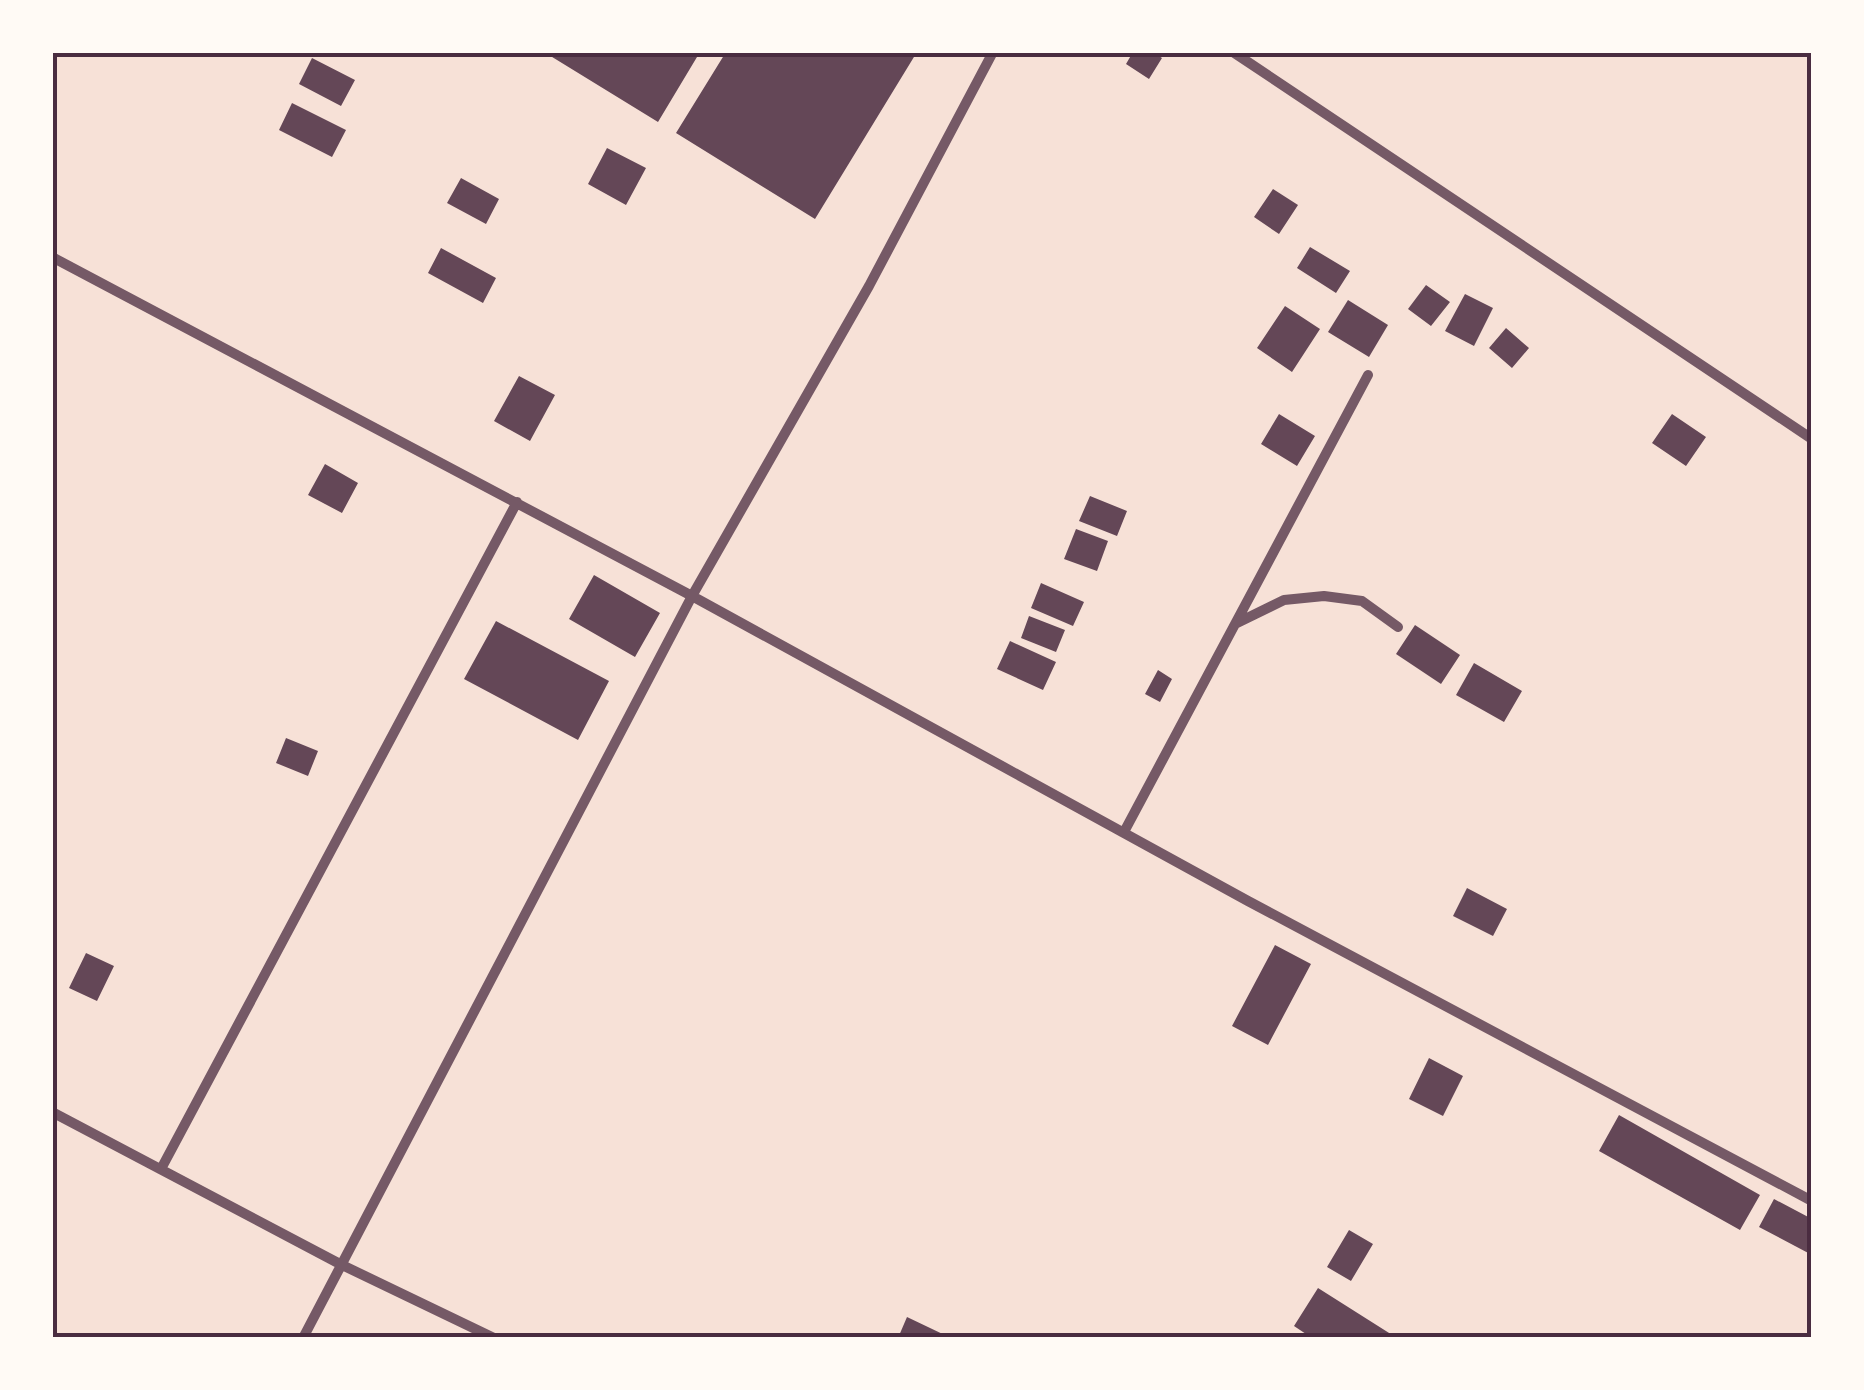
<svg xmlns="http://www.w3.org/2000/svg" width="1864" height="1390" font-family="Cabin,sans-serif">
<rect width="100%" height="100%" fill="#f7e1d7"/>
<!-- building -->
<path fill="#644757" d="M 544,52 L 700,52 L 658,122 Z
M 726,52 L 917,52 L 815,219 L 676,133 Z
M 1133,52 L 1153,52 L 1162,58 L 1149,79 L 1126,64 Z
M 312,58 L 355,80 L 341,106 L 299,84 Z
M 292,103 L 346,130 L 332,157 L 279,130 Z
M 607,148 L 646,168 L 626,205 L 588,184 Z
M 461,178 L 499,199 L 486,224 L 447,203 Z
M 1273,189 L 1298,205 L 1279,234 L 1254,217 Z
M 1310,247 L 1350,271 L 1336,293 L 1297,268 Z
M 441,248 L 496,278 L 483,303 L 428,273 Z
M 1426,285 L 1450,302 L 1431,326 L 1408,309 Z
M 1465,294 L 1493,308 L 1474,346 L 1445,331 Z
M 1348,300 L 1388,325 L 1369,357 L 1328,332 Z
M 1285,306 L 1320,329 L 1292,372 L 1257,348 Z
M 1506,328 L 1529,348 L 1512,368 L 1489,348 Z
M 519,376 L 555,395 L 530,441 L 494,421 Z
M 1279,414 L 1315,436 L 1297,466 L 1261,444 Z
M 1672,414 L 1706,437 L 1686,466 L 1652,443 Z
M 325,464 L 358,483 L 342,513 L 308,495 Z
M 1090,496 L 1127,511 L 1117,536 L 1079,521 Z
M 1076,529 L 1108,541 L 1097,571 L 1064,559 Z
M 594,575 L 660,613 L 635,657 L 569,619 Z
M 1041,583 L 1084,602 L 1073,626 L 1031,608 Z
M 1029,616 L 1065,630 L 1056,652 L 1021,638 Z
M 496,621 L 609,681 L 578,740 L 464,679 Z
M 1415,625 L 1460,655 L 1441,684 L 1396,654 Z
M 1010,641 L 1056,662 L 1043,690 L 997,669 Z
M 1474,663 L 1522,691 L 1504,722 L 1456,695 Z
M 1158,670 L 1172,679 L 1160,702 L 1145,694 Z
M 286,738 L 318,751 L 308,776 L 276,763 Z
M 1467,888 L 1507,909 L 1493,936 L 1453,916 Z
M 1275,945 L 1311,964 L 1268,1045 L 1232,1026 Z
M 86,953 L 114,966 L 97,1001 L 69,988 Z
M 1429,1058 L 1463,1076 L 1443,1116 L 1409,1099 Z
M 1619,1115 L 1760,1195 L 1740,1230 L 1599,1151 Z
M 1774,1199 L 1812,1219 L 1812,1255 L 1759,1227 Z
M 1349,1230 L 1373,1244 L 1351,1281 L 1327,1267 Z
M 1318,1288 L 1397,1338 L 1312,1338 L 1294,1326 Z
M 907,1317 L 951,1338 L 898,1338 Z"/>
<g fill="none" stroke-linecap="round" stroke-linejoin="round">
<!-- minor -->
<path stroke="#755966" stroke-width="10" d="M 1233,52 L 1812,439
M 52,257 L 692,596 L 1248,901 L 1812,1201
M 1237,623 L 1284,600 L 1324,596 L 1362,601 L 1398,627
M 1124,832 L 1368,375
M 52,1112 L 340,1264 L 494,1338
M 161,1169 L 517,502
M 303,1338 L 692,596 L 869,286 L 993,52"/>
</g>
<!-- border -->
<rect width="1864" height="1390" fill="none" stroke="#fffaf5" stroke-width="110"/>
<rect x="55" y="55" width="1754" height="1280" fill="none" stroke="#4a2c40" stroke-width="4"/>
</svg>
